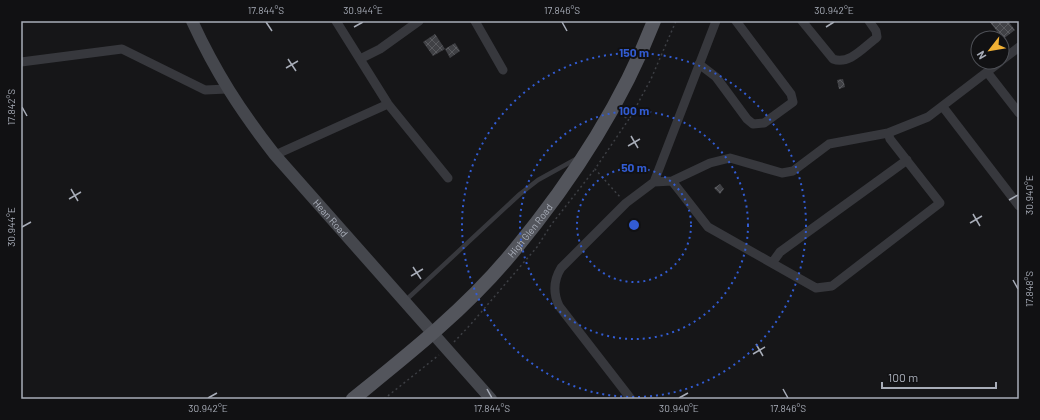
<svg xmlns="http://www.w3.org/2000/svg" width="1040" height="420" font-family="Barlow,sans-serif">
<defs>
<pattern id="building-cross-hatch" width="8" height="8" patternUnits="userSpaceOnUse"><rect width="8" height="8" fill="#404145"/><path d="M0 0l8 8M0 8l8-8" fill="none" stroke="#595a5e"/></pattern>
</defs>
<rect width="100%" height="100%" fill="#161618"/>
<!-- building -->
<path fill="url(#building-cross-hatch)" d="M 989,21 L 1008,21 L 1015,30 L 1003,39 Z
M 435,34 L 445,49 L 433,56 L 423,42 Z
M 455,43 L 460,51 L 450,58 L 445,49 Z
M 843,79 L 845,87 L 839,89 L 837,80 Z
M 720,184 L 724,189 L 720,194 L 714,188 Z"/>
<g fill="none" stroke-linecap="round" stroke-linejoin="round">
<!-- path -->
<path stroke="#3d3f44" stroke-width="1.5" stroke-dasharray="2 3" stroke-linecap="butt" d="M 620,115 L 629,119 L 595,169 L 620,197
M 630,118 L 651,79 L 676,21
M 454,342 L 471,324 L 537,247 L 551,225 L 595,169
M 384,399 L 439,355"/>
<!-- lane -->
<path stroke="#37383d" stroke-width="4.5" d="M 406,300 L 520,194 L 538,180 L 576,159"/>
<!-- street -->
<path stroke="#37383d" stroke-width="9" d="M 336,21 L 388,104 L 448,178
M 475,21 L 503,70
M 802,21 L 833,59 C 849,65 863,48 875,39 L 877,37 L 876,31 L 869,21
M 360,59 L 380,49 L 419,21
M 1002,60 L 1019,47
M 21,62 L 122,49 L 205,90 L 227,89
M 699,64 L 716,77 L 747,119 L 753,124 L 764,123 L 793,102 L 791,94 L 736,21
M 987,72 L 1019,113
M 943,107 L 1019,206
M 275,155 L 388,104
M 672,181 L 708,227 L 816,288 L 832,286 L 940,203 L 890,139 L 888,133
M 654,182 L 672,181 L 710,163 L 730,158 L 782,173 L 793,171 L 829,144 L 888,133 L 928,117 L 1000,62
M 772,263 L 780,252 L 907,160
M 631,399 L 559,306 C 553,293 553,281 561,268 L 626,203 L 654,182 L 716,21"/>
<!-- secondary -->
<path stroke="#45474d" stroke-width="12" id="s1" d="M 192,21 C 216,73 240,110 275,155 L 491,399"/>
<!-- primary -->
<path stroke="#53555c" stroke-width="14" id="s2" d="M 353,399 C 406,356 462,312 507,259 C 567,188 620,108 654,21"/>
</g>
<!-- ticks -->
<path fill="none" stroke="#a8adb8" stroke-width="1.5" d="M 266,22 L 272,31M 562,22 L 567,31M 354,27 L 363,22M 826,27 L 834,22M 288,59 L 296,71M 286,68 L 298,61M 22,107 L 27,116M 631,136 L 638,148M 628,146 L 640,139M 71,189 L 78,201M 69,199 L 81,192M 1009,200 L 1018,195M 973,214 L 980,226M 970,223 L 982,216M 22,227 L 31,222M 413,267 L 421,279M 411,276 L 423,269M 1013,280 L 1018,289M 756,344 L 763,356M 753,354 L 765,347M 487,389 L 492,398M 783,389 L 788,398M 208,398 L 217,393M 679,398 L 688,393"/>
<!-- distance rings -->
<g fill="none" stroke="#325cd3" stroke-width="2" stroke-dasharray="2 4">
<circle cx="634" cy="225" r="57"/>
<circle cx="634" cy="225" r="114"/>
<circle cx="634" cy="225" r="172"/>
</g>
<g text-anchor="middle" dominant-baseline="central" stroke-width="4" stroke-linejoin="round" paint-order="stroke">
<!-- street labels -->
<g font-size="10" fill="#a8adb8" stroke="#111113">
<text stroke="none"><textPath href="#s1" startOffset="242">Hean Road</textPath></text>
<text stroke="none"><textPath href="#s2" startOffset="245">High Glen Road</textPath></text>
</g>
</g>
<circle cx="634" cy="225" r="6" fill="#325cd3" stroke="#111113" stroke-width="2"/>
<g font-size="12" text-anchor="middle" font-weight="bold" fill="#325cd3" stroke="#111113" stroke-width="4" stroke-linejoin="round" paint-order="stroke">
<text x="634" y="57">150 m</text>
<text x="634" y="115">100 m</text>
<text x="634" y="172">50 m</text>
</g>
<!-- border -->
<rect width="1040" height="420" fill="none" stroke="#111113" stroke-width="44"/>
<!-- north arrow -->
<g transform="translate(990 50) rotate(239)"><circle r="19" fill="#111113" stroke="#4d4f55"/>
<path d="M0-3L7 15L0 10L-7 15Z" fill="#f2b134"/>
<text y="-6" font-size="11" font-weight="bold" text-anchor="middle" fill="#a8adb8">N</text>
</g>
<!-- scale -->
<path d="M882 382v6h114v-6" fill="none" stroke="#a8adb8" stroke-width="2"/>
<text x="888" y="382" font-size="12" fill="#a8adb8" stroke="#111113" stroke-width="3" paint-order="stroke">100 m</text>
<rect x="22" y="22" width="996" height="376" fill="none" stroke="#a8adb8" stroke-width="1.5"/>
<g font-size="10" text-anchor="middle" fill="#a8adb8">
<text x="266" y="14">17.844°S</text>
<text x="363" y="14">30.944°E</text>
<text x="562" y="14">17.846°S</text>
<text x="834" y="14">30.942°E</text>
<text transform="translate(11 107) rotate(-90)" y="4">17.842°S</text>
<text transform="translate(1029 195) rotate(-90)" y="4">30.940°E</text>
<text transform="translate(11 227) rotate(-90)" y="4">30.944°E</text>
<text transform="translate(1029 289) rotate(-90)" y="4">17.848°S</text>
<text x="208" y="412">30.942°E</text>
<text x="492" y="412">17.844°S</text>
<text x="679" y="412">30.940°E</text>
<text x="788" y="412">17.846°S</text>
</g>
</svg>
